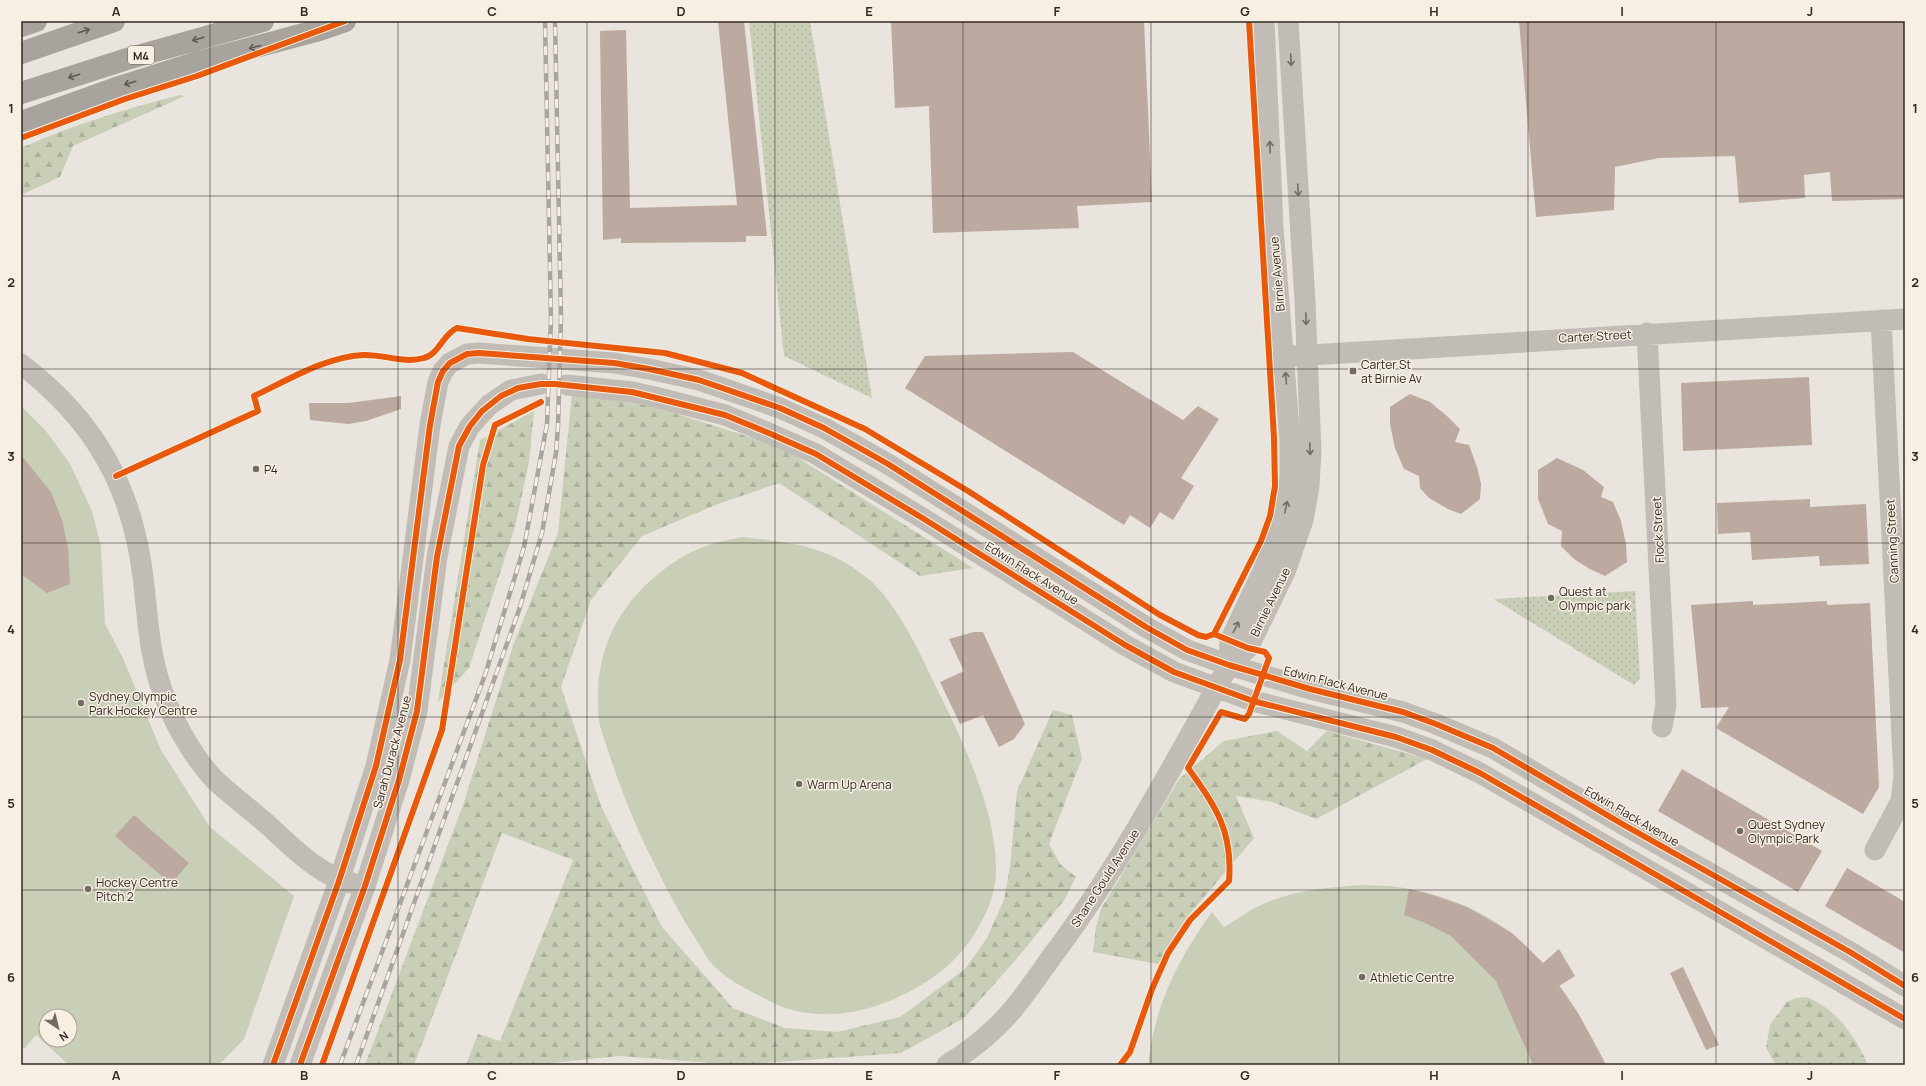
<svg xmlns="http://www.w3.org/2000/svg" width="1926" height="1086" font-family="Manrope,sans-serif">
<defs>
<pattern id="green-dots" width="8" height="8" patternUnits="userSpaceOnUse"><rect width="8" height="8" fill="#c9cfb7"/><path d="M2 2h.1M6 6h.1" fill="none" stroke="#adb29d" stroke-width="1.8" stroke-linecap="round"/></pattern>
<pattern id="forest-firs" width="22" height="20" patternUnits="userSpaceOnUse"><rect width="22" height="20" fill="#c9cfb7"/><path d="M5 1l3.5 6h-7zM16 11l3.5 6h-7z" fill="#adb29d"/></pattern>
</defs>
<rect width="100%" height="100%" fill="#e9e4dd"/>
<!-- green -->
<path fill="url(#green-dots)" d="M 749,21 L 810,21 L 872,398 L 784,356 Z
M 1635,591 L 1640,679 L 1634,685 L 1495,600 L 1495,599 Z"/>
<!-- forest -->
<path fill="url(#forest-firs)" d="M 180,95 L 185,96 L 73,146 L 60,177 L 21,195 L 21,148 C 72,125 126,109 180,95 Z
M 572,394 L 652,406 L 781,447 L 973,568 L 920,576 L 779,483 L 718,504 L 642,536 L 591,600 L 561,687 L 601,806 L 662,927 L 733,1008 L 785,1028 L 837,1032 L 900,1017 L 965,969 L 987,938 L 1004,900 L 1010,866 L 1017,791 L 1053,710 L 1072,715 L 1082,758 L 1049,844 L 1060,864 L 1076,877 L 1065,899 L 1019,956 L 964,1018 L 901,1053 L 739,1065 L 619,1056 L 551,1063 L 546,1065 L 466,1065 L 478,1034 L 500,1041 L 573,860 L 502,833 L 414,1065 L 365,1065 L 463,805 L 514,643 L 558,533 Z
M 534,411 L 529,462 L 515,527 L 469,668 L 438,702 L 480,440 Z
M 1277,731 L 1307,751 L 1327,731 L 1427,759 L 1316,819 L 1272,802 L 1236,796 L 1254,838 L 1188,916 L 1158,964 L 1093,952 L 1096,927 L 1101,909 L 1179,779 L 1224,741 Z
M 1806,997 C 1836,1008 1856,1037 1868,1065 L 1776,1065 L 1766,1048 L 1770,1025 L 1787,1002 L 1796,998 Z"/>
<!-- pitch -->
<path fill="#c9cfb7" fill-rule="evenodd" d="M 21,406 L 46,431 L 70,464 L 92,511 L 101,546 L 105,624 L 122,656 L 161,750 L 210,827 L 294,896 L 244,1039 L 219,1065 L 69,1065 L 36,1035 L 24,1049 L 21,1046 ZM 46,1016 L 70,1016 L 70,1040 L 46,1040 Z
M 742,537 C 785,542 822,545 858,571 C 863,575 870,579 874,584 C 902,613 920,653 937,689 C 963,741 996,810 996,869 C 997,906 968,952 939,973 C 895,1005 839,1025 785,1008 C 777,1005 768,1000 760,996 C 744,988 727,979 715,967 C 708,961 704,952 699,944 C 680,916 665,885 650,855 C 633,822 621,788 609,754 C 606,743 601,732 599,721 C 593,665 609,618 651,580 C 668,565 687,552 709,545 C 719,541 731,540 742,537 Z
M 1364,885 C 1375,886 1386,885 1397,887 C 1436,892 1480,908 1511,933 C 1550,962 1585,1021 1606,1065 L 1148,1065 C 1155,1004 1177,961 1212,912 L 1224,927 C 1236,920 1248,911 1261,905 C 1293,890 1329,887 1364,885 Z"/>
<!-- building -->
<path fill="#bca99f" d="M 718,21 L 744,21 L 767,236 L 746,236 L 746,242 L 621,243 L 621,238 L 603,240 L 600,31 L 626,30 L 630,208 L 737,205 Z
M 891,21 L 1144,21 L 1152,202 L 1077,206 L 1079,228 L 933,233 L 929,106 L 895,108 Z
M 1519,21 L 1905,21 L 1905,199 L 1832,201 L 1830,172 L 1804,175 L 1805,198 L 1739,203 L 1735,156 L 1659,158 L 1615,167 L 1614,210 L 1536,217 Z
M 1073,352 L 1183,420 L 1198,406 L 1219,419 L 1181,478 L 1194,486 L 1173,520 L 1160,512 L 1150,528 L 1130,515 L 1124,525 L 905,388 L 925,356 Z
M 1809,377 L 1812,445 L 1683,451 L 1681,383 Z
M 1410,394 L 1430,402 L 1447,416 L 1460,429 L 1455,442 L 1469,445 L 1477,467 L 1481,484 L 1480,499 L 1461,514 L 1448,509 L 1429,498 L 1420,488 L 1419,476 L 1404,469 L 1395,448 L 1390,424 L 1390,407 Z
M 401,396 L 401,409 L 366,421 L 348,424 L 310,420 L 309,403 L 349,403 Z
M 21,455 L 51,492 L 62,520 L 68,547 L 70,584 L 47,593 L 21,574 Z
M 1557,458 L 1583,470 L 1604,487 L 1601,497 L 1613,502 L 1621,521 L 1626,544 L 1627,562 L 1605,576 L 1590,569 L 1574,559 L 1561,546 L 1562,531 L 1548,524 L 1538,499 L 1538,470 Z
M 1810,499 L 1810,507 L 1866,504 L 1869,564 L 1820,566 L 1819,556 L 1752,560 L 1750,532 L 1718,534 L 1717,503 Z
M 1753,601 L 1753,605 L 1827,601 L 1827,605 L 1870,603 L 1879,787 L 1863,814 L 1716,728 L 1729,707 L 1701,708 L 1691,605 Z
M 974,632 L 983,632 L 1025,724 L 1014,739 L 999,747 L 983,715 L 960,724 L 940,682 L 964,671 L 949,639 Z
M 1682,769 L 1822,851 L 1798,892 L 1658,811 Z
M 134,815 L 189,863 L 171,884 L 115,836 Z
M 1847,868 L 1905,902 L 1905,953 L 1825,906 Z
M 1409,889 L 1429,894 L 1467,907 L 1512,933 L 1543,963 L 1559,949 L 1575,976 L 1559,986 L 1578,1013 L 1606,1065 L 1533,1065 L 1496,981 L 1451,936 L 1423,922 L 1404,915 Z
M 1683,967 L 1719,1045 L 1706,1050 L 1670,973 Z"/>
<g fill="none" stroke-linecap="round" stroke-linejoin="round">
<!-- minor -->
<path stroke="#c2bcb6" stroke-width="21" d="M 1647,333 L 1666,705 L 1662,727
M 1293,356 L 1905,319
M 21,364 C 94,420 132,486 143,577 C 148,618 149,659 165,698 C 175,725 196,761 216,781 C 232,796 251,810 268,825 C 291,846 321,877 352,883
M 567,385 L 632,392 L 655,397 L 725,415 L 771,434 L 816,454 L 924,519 L 1125,645 L 1174,672 L 1253,701 L 1396,737 L 1432,750 L 1480,773 L 1905,1019
M 1229,665 L 1230,641 L 1262,573 L 1281,528 L 1288,496 L 1290,478 L 1290,441 L 1273,227 L 1264,21
M 1875,850 L 1901,801 L 1904,776 L 1881,320
M 273,1065 L 339,881 L 376,766 L 400,660 L 430,425 L 438,382 L 443,371 L 450,363 L 467,354 L 479,353 L 614,363 L 649,369 L 699,380 L 780,408 L 824,428 L 888,464 L 1146,627 L 1187,650 L 1229,665 L 1310,689 L 1403,712 L 1436,724 L 1493,748 L 1624,825 L 1850,952 L 1905,986
M 300,1065 L 365,886 L 399,780 L 417,711 L 437,557 L 459,446 L 470,426 L 489,405 L 511,390 L 541,384
M 947,1065 C 971,1050 995,1031 1014,1008 C 1028,991 1040,973 1053,955 C 1121,864 1174,764 1229,665 L 1248,648 L 1285,572 L 1303,520 L 1309,486 L 1311,452 L 1305,302 L 1288,21"/>
<!-- highway -->
<path stroke="#a8a39c" stroke-width="22" d="M 21,26 L 36,21
M 21,53 L 114,21
M 21,93 L 127,59 L 263,21
M 21,122 L 116,88 L 195,63 L 319,30 L 345,21"/>
<defs>
<path id="rail" d="M 340,1065 L 485,675 L 524,547 L 547,424 L 551,320 L 545,21
M 356,1065 L 519,610 L 542,533 L 556,453 L 558,426 L 561,318 L 555,21"/>
</defs>
<!-- rail casing -->
<use href="#rail" stroke="#aaa5a0" stroke-width="4.5"/>
<!-- rail -->
<use href="#rail" stroke="#f7efe2" stroke-width="3" stroke-dasharray="9" stroke-linecap="butt"/>
<defs>
<path id="cycleway" d="M 21,138 L 125,99 L 197,76 L 345,21
M 116,476 L 258,411 L 254,396 C 288,380 325,357 363,355 C 383,354 404,364 424,358 C 439,354 443,334 457,328 L 528,339 L 665,353 L 742,373 L 865,429 L 968,491 L 1160,615 L 1198,635 L 1206,637 L 1214,634 L 1248,648 L 1265,652 L 1269,658 L 1249,714 L 1245,719 L 1221,712 L 1188,768 C 1216,807 1233,831 1229,881 L 1190,920 L 1168,953 L 1152,989 L 1130,1052 L 1120,1065
M 1214,634 L 1261,541 L 1270,516 L 1275,486 L 1274,438 L 1249,21
M 273,1065 L 339,881 L 376,766 L 400,660 L 430,425 L 438,382 L 443,371 L 450,363 L 467,354 L 479,353 L 614,363 L 649,369 L 699,380 L 780,408 L 824,428 L 888,464 L 1146,627 L 1187,650 L 1229,665 L 1310,689 L 1403,712 L 1436,724 L 1493,748 L 1624,825 L 1850,952 L 1905,986
M 300,1065 L 365,886 L 399,780 L 417,711 L 437,557 L 459,446 L 470,426 L 482,411 L 501,396 L 518,388 L 541,384 L 555,384 L 632,392 L 725,415 L 771,434 L 816,454 L 924,519 L 1125,645 L 1174,672 L 1253,701 L 1396,737 L 1432,750 L 1480,773 L 1905,1019
M 322,1065 L 442,730 L 483,465 L 495,425 L 541,402"/>
</defs>
<!-- cycleway casing -->
<use href="#cycleway" stroke="#f7efe2" stroke-width="8"/>
<!-- cycleway -->
<use href="#cycleway" stroke="#e8590c" stroke-width="6"/>
</g>
<!-- one-way arrows -->
<defs><path id="oneway-shaft" d="M-6 0H5M1.5-3L5.5 0L1.5 3" fill="none" stroke-width="1.6" stroke-linecap="round" stroke-linejoin="round"/></defs>
<g stroke="#615a55">
<use href="#oneway-shaft" transform="translate(84 31) rotate(-18)"/>
<use href="#oneway-shaft" transform="translate(198 39) rotate(164)"/>
<use href="#oneway-shaft" transform="translate(255 47) rotate(165)"/>
<use href="#oneway-shaft" transform="translate(74 76) rotate(162)"/>
<use href="#oneway-shaft" transform="translate(130 83) rotate(163)"/>
</g>
<g stroke="#736c66">
<use href="#oneway-shaft" transform="translate(1291 60) rotate(87)"/>
<use href="#oneway-shaft" transform="translate(1270 147) rotate(-92)"/>
<use href="#oneway-shaft" transform="translate(1298 190) rotate(87)"/>
<use href="#oneway-shaft" transform="translate(1306 319) rotate(89)"/>
<use href="#oneway-shaft" transform="translate(1286 378) rotate(-94)"/>
<use href="#oneway-shaft" transform="translate(1310 449) rotate(88)"/>
<use href="#oneway-shaft" transform="translate(1286 507) rotate(-78)"/>
<use href="#oneway-shaft" transform="translate(1236 627) rotate(-64)"/>
</g>
<!-- grid -->
<path fill="none" stroke="#322a25" stroke-width="1" stroke-opacity="0.55" d="M 210,21 L 210,1065M 398,21 L 398,1065M 587,21 L 587,1065M 775,21 L 775,1065M 963,21 L 963,1065M 1151,21 L 1151,1065M 1339,21 L 1339,1065M 1528,21 L 1528,1065M 1716,21 L 1716,1065M 21,196 L 1905,196M 21,369 L 1905,369M 21,543 L 1905,543M 21,717 L 1905,717M 21,890 L 1905,890"/>
<!-- markers -->
<g fill="#726b65" stroke="#f7efe2" stroke-width="1.5">
<rect x="1349" y="367" width="8" height="8" rx="2"/>
<circle cx="256" cy="469" r="4"/>
<circle cx="1551" cy="598" r="4"/>
<circle cx="81" cy="703" r="4"/>
<circle cx="799" cy="784" r="4"/>
<circle cx="1740" cy="831" r="4"/>
<circle cx="88" cy="889" r="4"/>
<circle cx="1362" cy="977" r="4"/>
</g>
<g text-anchor="middle" dominant-baseline="central" stroke-width="3" stroke-linejoin="round" paint-order="stroke">
<!-- shield labels -->
<rect fill="#f7efe2" stroke="#6d655e" stroke-width="1" x="128" y="46" width="26" height="18" rx="3"/>
<g font-size="11" font-weight="bold" fill="#322a25">
<text x="141" y="55">M4</text>
</g>
<!-- street labels -->
<g font-size="12" fill="#322a25" stroke="#f7efe2">
<text transform="translate(1277 274) rotate(-95)">Birnie Avenue</text>
<text transform="translate(1595 336) rotate(-3)">Carter Street</text>
<text transform="translate(1658 530) rotate(-93)">Flock Street</text>
<text transform="translate(1892 541) rotate(-93)">Canning Street</text>
<text transform="translate(1032 573) rotate(32)">Edwin Flack Avenue</text>
<text transform="translate(1270 602) rotate(-64)">Birnie Avenue</text>
<text transform="translate(1336 683) rotate(14)">Edwin Flack Avenue</text>
<text transform="translate(392 752) rotate(-75)">Sarah Durack Avenue</text>
<text transform="translate(1632 816) rotate(30)">Edwin Flack Avenue</text>
<text transform="translate(1105 878) rotate(-57)">Shane Gould Avenue</text>
</g>
<!-- poi labels -->
<g font-size="12" fill="#322a25" stroke="#f7efe2" text-anchor="start">
<text x="1361" y="364">Carter St<tspan x="1361" dy="14">at Birnie Av</tspan></text>
<text x="264" y="469">P4</text>
<text x="1559" y="591">Quest at<tspan x="1559" dy="14">Olympic park</tspan></text>
<text x="89" y="696">Sydney Olympic<tspan x="89" dy="14">Park Hockey Centre</tspan></text>
<text x="807" y="784">Warm Up Arena</text>
<text x="1748" y="824">Quest Sydney<tspan x="1748" dy="14">Olympic Park</tspan></text>
<text x="96" y="882">Hockey Centre<tspan x="96" dy="14">Pitch 2</tspan></text>
<text x="1370" y="977">Athletic Centre</text>
</g>
</g>
<!-- border -->
<rect width="1926" height="1086" fill="none" stroke="#f7efe2" stroke-width="44"/>
<!-- north arrow -->
<g transform="translate(58 1028) rotate(145)"><circle r="19" fill="#f7efe2" stroke="#a8a096"/>
<path d="M0-3L7 15L0 10L-7 15Z" fill="#726b65"/>
<text y="-6" font-size="11" font-weight="bold" text-anchor="middle" fill="#322a25">N</text>
</g>
<rect x="22" y="22" width="1882" height="1042" fill="none" stroke="#322a25" stroke-width="1.5"/>
<g font-size="13" text-anchor="middle" font-weight="bold" fill="#322a25">
<text x="116" y="16">A</text>
<text x="304" y="16">B</text>
<text x="492" y="16">C</text>
<text x="681" y="16">D</text>
<text x="869" y="16">E</text>
<text x="1057" y="16">F</text>
<text x="1245" y="16">G</text>
<text x="1434" y="16">H</text>
<text x="1622" y="16">I</text>
<text x="1810" y="16">J</text>
<text x="11" y="113">1</text>
<text x="1915" y="113">1</text>
<text x="11" y="287">2</text>
<text x="1915" y="287">2</text>
<text x="11" y="461">3</text>
<text x="1915" y="461">3</text>
<text x="11" y="634">4</text>
<text x="1915" y="634">4</text>
<text x="11" y="808">5</text>
<text x="1915" y="808">5</text>
<text x="11" y="982">6</text>
<text x="1915" y="982">6</text>
<text x="116" y="1080">A</text>
<text x="304" y="1080">B</text>
<text x="492" y="1080">C</text>
<text x="681" y="1080">D</text>
<text x="869" y="1080">E</text>
<text x="1057" y="1080">F</text>
<text x="1245" y="1080">G</text>
<text x="1434" y="1080">H</text>
<text x="1622" y="1080">I</text>
<text x="1810" y="1080">J</text>
</g>
</svg>
